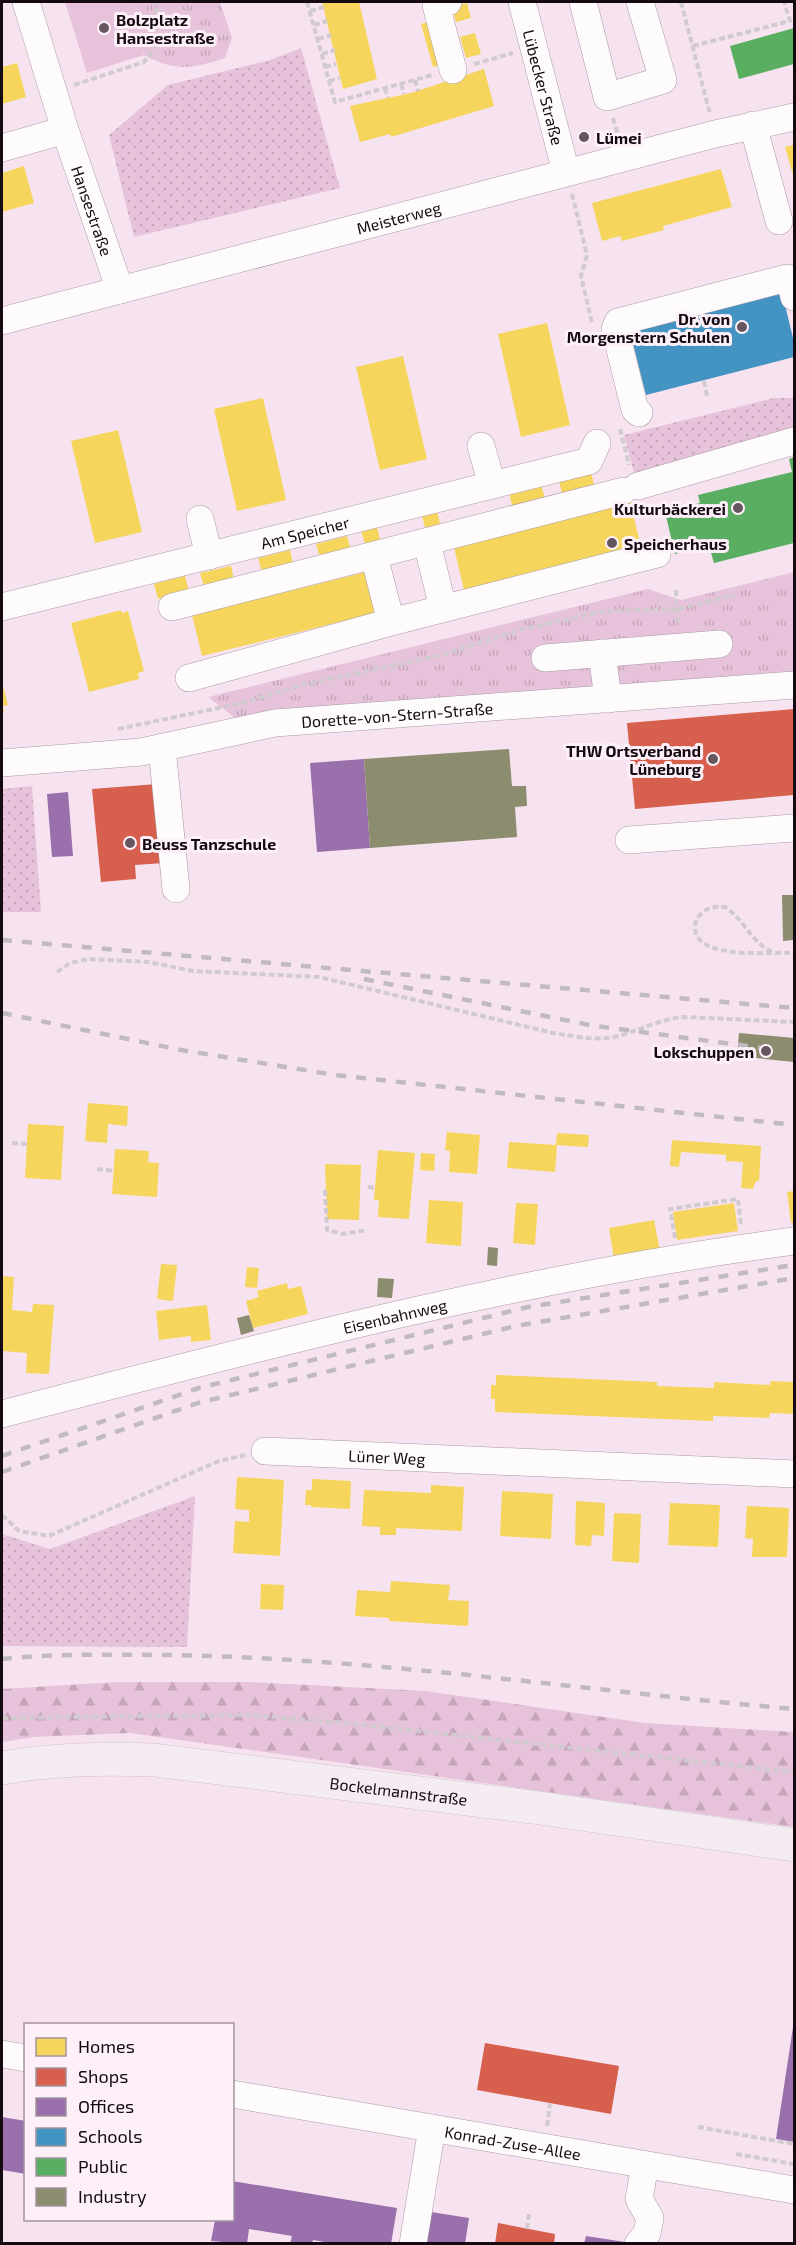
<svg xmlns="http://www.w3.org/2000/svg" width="796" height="2245" font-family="'Exo 2',sans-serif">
<defs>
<pattern id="grass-dots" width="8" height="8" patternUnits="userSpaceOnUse" patternTransform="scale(1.5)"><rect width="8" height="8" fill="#e7c3db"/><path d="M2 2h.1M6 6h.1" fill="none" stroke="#c5a6bb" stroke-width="1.8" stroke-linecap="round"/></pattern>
<pattern id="forest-firs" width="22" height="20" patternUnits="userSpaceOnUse" patternTransform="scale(1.5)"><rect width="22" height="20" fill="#e7c3db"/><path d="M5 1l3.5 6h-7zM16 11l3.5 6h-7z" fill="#c5a6bb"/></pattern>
<pattern id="park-tufts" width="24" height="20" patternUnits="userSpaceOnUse" patternTransform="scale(1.5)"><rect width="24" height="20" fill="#e7c3db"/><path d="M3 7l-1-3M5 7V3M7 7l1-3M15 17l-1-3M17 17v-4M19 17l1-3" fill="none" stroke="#c5a6bb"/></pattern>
</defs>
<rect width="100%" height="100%" fill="#f7e3f0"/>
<!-- grass -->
<path fill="url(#grass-dots)" d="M 301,48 L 340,188 L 134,237 L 109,135 L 168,85 L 270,60 Z
M 774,398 L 794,398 L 794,433 L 634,473 L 624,435 Z
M 32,786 L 41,912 L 2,912 L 2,789 Z
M 195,1496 L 187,1647 L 2,1646 L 2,1534 L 50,1549 Z"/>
<!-- forest -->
<path fill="url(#forest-firs)" d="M 117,1682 L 251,1682 L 426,1691 L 645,1723 L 794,1732 L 794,1827 L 130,1733 L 34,1737 L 2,1742 L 2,1689 Z"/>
<!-- park -->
<path fill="url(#park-tufts)" d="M 127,2 L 220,2 L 232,38 L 225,58 C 191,69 177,72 144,55 Z
M 794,572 L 794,676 L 240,722 L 208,697 L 648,589 L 681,600 Z"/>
<!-- pitch -->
<path fill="#e7c3db" d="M 65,2 L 127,2 L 144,55 L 87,73 Z"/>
<!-- homes -->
<path fill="#f6d55c" d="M 322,2 L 359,2 L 377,79 L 343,89 Z
M 467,3 L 471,18 L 456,22 L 452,7 Z
M 435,20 L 447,63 L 433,67 L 421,24 Z
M 475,33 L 481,54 L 466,58 L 460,37 Z
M 17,63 L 26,97 L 2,104 L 2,67 Z
M 484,69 L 494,106 L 391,137 L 390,134 L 360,142 L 350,106 L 411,93 Z
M 794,145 L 794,179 L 785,147 Z
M 24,166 L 34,203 L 2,212 L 2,173 Z
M 721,169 L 732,207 L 663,226 L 664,230 L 622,241 L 620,236 L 602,241 L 592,203 Z
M 547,323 L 570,425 L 521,437 L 498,334 Z
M 403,356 L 427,459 L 380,470 L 356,367 Z
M 263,398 L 286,500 L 237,511 L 214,409 Z
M 118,430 L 142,532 L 95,543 L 71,441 Z
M 591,472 L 595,489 L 563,497 L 559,481 Z
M 541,485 L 546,501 L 513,509 L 509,493 Z
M 630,501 L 641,547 L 464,590 L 453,543 Z
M 437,512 L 441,527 L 426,531 L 422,516 Z
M 377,527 L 381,543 L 366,547 L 361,531 Z
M 347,536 L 351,550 L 320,558 L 316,544 Z
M 290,550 L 293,564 L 262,572 L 258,558 Z
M 231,566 L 234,580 L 204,587 L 200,573 Z
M 366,572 L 376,613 L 202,656 L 192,615 Z
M 185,576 L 189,591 L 158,599 L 154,584 Z
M 121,610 L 122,613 L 128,611 L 144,671 L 138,673 L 139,679 L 89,692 L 71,623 Z
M 2,682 L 8,705 L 3,706 L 4,712 L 2,713 Z
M 88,1103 L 128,1106 L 127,1126 L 108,1124 L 107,1143 L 85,1141 Z
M 28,1124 L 64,1126 L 61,1180 L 25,1178 Z
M 447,1132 L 480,1135 L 477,1174 L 449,1172 L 450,1151 L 445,1150 Z
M 557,1133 L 589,1135 L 588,1147 L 556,1145 Z
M 672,1140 L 761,1146 L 759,1181 L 756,1181 L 753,1189 L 741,1188 L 743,1162 L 726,1161 L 726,1155 L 681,1152 L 679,1167 L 670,1166 Z
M 509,1142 L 557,1145 L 555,1172 L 507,1168 Z
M 115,1149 L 149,1151 L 148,1162 L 159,1163 L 157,1197 L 112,1194 Z
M 378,1150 L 415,1153 L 409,1219 L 378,1217 L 379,1200 L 374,1200 Z
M 421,1153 L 435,1154 L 434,1171 L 420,1170 Z
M 325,1164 L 361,1165 L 359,1220 L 327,1219 Z
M 794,1191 L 794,1223 L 791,1223 L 787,1192 Z
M 429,1200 L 463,1202 L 461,1246 L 426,1243 Z
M 516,1203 L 538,1204 L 535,1245 L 513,1243 Z
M 734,1203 L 738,1231 L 677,1240 L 673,1212 Z
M 654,1220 L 660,1251 L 614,1259 L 609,1228 Z
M 161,1264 L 177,1265 L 173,1301 L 157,1299 Z
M 247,1267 L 259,1268 L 257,1288 L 245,1287 Z
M 2,1276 L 14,1277 L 12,1310 L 32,1312 L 33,1304 L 54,1305 L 49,1374 L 26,1373 L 27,1353 L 2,1351 Z
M 287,1283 L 288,1289 L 301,1286 L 308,1314 L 253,1328 L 246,1301 L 259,1297 L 257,1291 Z
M 207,1305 L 211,1340 L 191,1342 L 191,1336 L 159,1340 L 156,1311 Z
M 496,1375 L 657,1382 L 657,1386 L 714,1388 L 714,1382 L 770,1385 L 771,1381 L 794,1382 L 794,1414 L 770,1413 L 769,1418 L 713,1416 L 713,1421 L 495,1412 L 495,1399 L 491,1399 L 491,1385 L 496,1385 Z
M 237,1477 L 284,1480 L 280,1556 L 233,1553 L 235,1521 L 249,1522 L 249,1510 L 235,1509 Z
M 312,1479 L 351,1481 L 350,1509 L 311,1507 L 311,1505 L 305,1505 L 306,1490 L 312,1490 Z
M 431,1485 L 464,1487 L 462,1531 L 396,1528 L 396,1535 L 380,1535 L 380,1527 L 362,1526 L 364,1490 L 431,1493 Z
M 502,1491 L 553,1494 L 551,1539 L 500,1536 Z
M 576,1501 L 605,1503 L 604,1536 L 592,1535 L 591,1546 L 575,1545 Z
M 670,1503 L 720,1505 L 718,1547 L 668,1545 Z
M 747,1506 L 789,1508 L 787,1557 L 752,1557 L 753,1539 L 745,1538 Z
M 614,1513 L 641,1514 L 639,1563 L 612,1561 Z
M 391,1581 L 450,1585 L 448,1600 L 469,1601 L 468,1626 L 389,1621 L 389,1618 L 355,1616 L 357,1590 L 390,1592 Z
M 261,1584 L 284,1585 L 283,1610 L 260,1609 Z"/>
<!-- shops -->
<path fill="#d6604d" d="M 794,709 L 794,795 L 635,809 L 627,723 Z
M 157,784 L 164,863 L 135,865 L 136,879 L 101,882 L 92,789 Z
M 485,2043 L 619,2066 L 611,2114 L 477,2090 Z
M 498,2223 L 555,2234 L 554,2244 L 495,2244 Z"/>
<!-- offices -->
<path fill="#9970ab" d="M 364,759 L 370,848 L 317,852 L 310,763 Z
M 68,792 L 73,856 L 52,857 L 47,794 Z
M 793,2027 L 794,2027 L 794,2142 L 776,2139 Z
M 2,2117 L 26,2121 L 26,2174 L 2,2170 Z
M 232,2181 L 397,2208 L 391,2244 L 336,2244 L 313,2240 L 312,2244 L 290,2244 L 292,2236 L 249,2229 L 247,2244 L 211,2241 L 215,2220 L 232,2220 Z
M 431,2212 L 469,2218 L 465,2244 L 426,2244 Z
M 586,2236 L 625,2242 L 625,2244 L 584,2244 Z"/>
<!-- schools -->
<path fill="#4393c3" d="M 782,293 L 794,342 L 794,357 L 646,395 L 630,332 Z"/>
<!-- public -->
<path fill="#5aae61" d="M 794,28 L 794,64 L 739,79 L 730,46 Z
M 794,457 L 794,543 L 714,563 L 709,546 L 675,554 L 665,512 L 700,503 L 698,495 L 792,472 L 789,459 Z"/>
<!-- industry -->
<path fill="#8c8c6e" d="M 509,749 L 512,786 L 526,786 L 527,806 L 515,807 L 517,837 L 370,848 L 364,759 Z
M 782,895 L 794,895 L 794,940 L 783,941 Z
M 739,1033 L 794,1038 L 794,1062 L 737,1056 Z
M 488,1247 L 498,1248 L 497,1266 L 487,1265 Z
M 378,1278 L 394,1279 L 392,1298 L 377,1297 Z
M 249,1315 L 254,1331 L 241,1335 L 237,1318 Z"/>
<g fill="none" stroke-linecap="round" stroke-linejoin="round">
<defs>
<g id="minor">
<path id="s1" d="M 26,2 L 65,130 L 120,290"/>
<path d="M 448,2 L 436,5 L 453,70"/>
<path id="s2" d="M 522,2 L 566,172"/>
<path d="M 583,2 L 607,97 L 663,80 L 640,2"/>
<path d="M 753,125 L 779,221"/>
<path d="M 2,148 L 65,130"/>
<path id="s3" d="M 2,321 L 715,134 L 794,117"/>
<path d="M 639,413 L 635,410 L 615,329 L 618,322 L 787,278 L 790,281 L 794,297"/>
<path d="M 481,446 L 492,485"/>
<path d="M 638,486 L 794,441"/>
<path d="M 200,519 L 209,556"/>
<path d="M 427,543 L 443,608"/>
<path d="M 374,556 L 391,622"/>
<path id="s4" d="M 2,607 L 589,461 L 597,443"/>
<path d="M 172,607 L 623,491"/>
<path d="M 602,653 L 608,699"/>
<path d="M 545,658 L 719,644"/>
<path d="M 189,678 L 391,622 L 657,554"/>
<path d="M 162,748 L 176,889"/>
<path id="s5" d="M 2,763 L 141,752 L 275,723 L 794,685"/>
<path d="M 629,840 L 794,828"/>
<path id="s6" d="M 2,1414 C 263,1346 526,1276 794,1241"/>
<path id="s7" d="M 265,1451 L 794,1474"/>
<path d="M 2,2054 L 26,2058"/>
<path id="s8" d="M 232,2094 L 794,2190"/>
<path d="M 413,2244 L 432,2128"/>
<path d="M 638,2244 L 647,2233 L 650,2218 L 639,2199 L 645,2165"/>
</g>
<g id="major">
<path id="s9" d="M 2,1768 C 52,1759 102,1758 154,1760 L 540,1808 L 794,1845"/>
</g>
</defs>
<!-- minor casing -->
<use href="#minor" stroke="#a89aa4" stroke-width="28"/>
<!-- major casing -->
<use href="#major" stroke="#cdc4ca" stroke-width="34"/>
<!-- path -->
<path stroke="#d1cbcf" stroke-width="4" stroke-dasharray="6 3" stroke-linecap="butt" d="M 307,2 L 335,102 L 432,75
M 681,2 L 710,114
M 310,11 L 324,7
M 314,25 L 327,21
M 318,39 L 331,35
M 693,46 L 790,21 L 784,2
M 322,54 L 335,50
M 474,64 L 513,53
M 325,67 L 336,64
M 415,80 L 418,91
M 329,81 L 340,78
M 401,84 L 404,94
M 74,85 L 144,62 L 155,47 L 157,2
M 385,88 L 388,98
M 613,118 L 618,136
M 572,194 L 587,255 L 581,276 L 592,323
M 704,381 L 707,396
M 620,429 L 629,465
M 676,590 L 678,626
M 118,729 L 242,703 L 302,685 L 442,655 L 519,630 L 605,611 L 677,609 L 735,595
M 772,952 C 749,940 745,920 725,907 C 694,903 683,937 711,947 C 736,956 769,952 794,953
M 57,972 L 70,963 L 88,959 L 149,962 L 193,971 L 319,977 L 553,1033 C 574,1036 597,1042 618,1036 C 641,1030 660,1019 684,1017 L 794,1022
M 12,1143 L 27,1144
M 97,1169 L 114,1171
M 368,1187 L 375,1188
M 325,1190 L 327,1230 L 343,1234 L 367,1230
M 675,1238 L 670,1209 L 738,1199 L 741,1226
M 2,1515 L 19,1531 L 49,1536 L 219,1461 L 245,1455
M 2,1718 L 248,1715 L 345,1723 L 794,1772
M 547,2126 L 550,2103
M 698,2127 L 794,2144
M 736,2154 L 794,2164
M 527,2229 L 529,2214"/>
<!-- minor -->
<use href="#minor" stroke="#fefbfd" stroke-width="27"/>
<!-- major -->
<use href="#major" stroke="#f5ebf2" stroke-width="33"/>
<!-- rail -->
<path stroke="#c1bbbf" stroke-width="4.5" stroke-dasharray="10 10" stroke-linecap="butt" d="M 2,940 L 794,1008
M 364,979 L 589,1025 L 777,1050
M 2,1013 L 181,1050 L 335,1075 L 794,1125
M 2,1456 L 199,1388 L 528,1307 L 794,1265
M 2,1472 L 198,1403 L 516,1326 L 794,1278
M 2,1659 C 58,1653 117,1655 174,1655 C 382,1659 588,1691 794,1709"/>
</g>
<!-- markers -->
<g fill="#655660" stroke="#fef0f9" stroke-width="2">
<circle cx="104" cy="28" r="6"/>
<circle cx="584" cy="137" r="6"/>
<circle cx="742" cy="327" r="6"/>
<circle cx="738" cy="508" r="6"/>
<circle cx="612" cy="543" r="6"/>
<circle cx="713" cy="759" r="6"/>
<circle cx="130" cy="843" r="6"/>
<circle cx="766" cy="1051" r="6"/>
</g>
<g text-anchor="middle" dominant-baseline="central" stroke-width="6" stroke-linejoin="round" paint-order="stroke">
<!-- poi labels -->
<g font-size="16" font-weight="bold" fill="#160a12" stroke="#fef0f9" text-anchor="start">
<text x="116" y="19">Bolzplatz<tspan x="116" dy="18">Hansestraße</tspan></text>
<text x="596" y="137">Lümei</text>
<text x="730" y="318" text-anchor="end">Dr. von<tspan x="730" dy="18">Morgenstern Schulen</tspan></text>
<text x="726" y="508" text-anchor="end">Kulturbäckerei</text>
<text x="624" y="543">Speicherhaus</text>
<text x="701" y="750" text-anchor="end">THW Ortsverband<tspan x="701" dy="18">Lüneburg</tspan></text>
<text x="142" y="843">Beuss Tanzschule</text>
<text x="754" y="1051" text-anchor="end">Lokschuppen</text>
</g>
<!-- street labels -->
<g font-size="16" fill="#160a12" stroke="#fef0f9">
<text stroke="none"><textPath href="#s2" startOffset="88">Lübecker Straße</textPath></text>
<text stroke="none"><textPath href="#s1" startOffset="219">Hansestraße</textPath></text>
<text stroke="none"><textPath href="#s3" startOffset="410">Meisterweg</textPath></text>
<text stroke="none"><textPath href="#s4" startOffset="312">Am Speicher</textPath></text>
<text stroke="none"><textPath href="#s5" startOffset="399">Dorette-von-Stern-Straße</textPath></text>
<text stroke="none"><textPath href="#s6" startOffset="405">Eisenbahnweg</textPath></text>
<text stroke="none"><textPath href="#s7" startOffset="122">Lüner Weg</textPath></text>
<text stroke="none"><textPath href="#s9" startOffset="399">Bockelmannstraße</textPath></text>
<text stroke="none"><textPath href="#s8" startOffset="285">Konrad-Zuse-Allee</textPath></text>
</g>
</g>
<!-- border -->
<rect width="796" height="2245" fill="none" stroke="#160a12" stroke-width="6"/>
<!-- legend -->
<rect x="24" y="2023" width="210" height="198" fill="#fef0f9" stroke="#a1949d" stroke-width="1.5"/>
<rect x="36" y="2038" width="30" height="18" fill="#f6d55c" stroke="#a1949d" stroke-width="1.5"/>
<text x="78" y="2053" font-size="18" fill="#160a12">Homes</text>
<rect x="36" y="2068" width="30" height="18" fill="#d6604d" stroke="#a1949d" stroke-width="1.5"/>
<text x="78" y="2083" font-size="18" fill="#160a12">Shops</text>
<rect x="36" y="2098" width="30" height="18" fill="#9970ab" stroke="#a1949d" stroke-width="1.5"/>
<text x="78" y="2113" font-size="18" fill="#160a12">Offices</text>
<rect x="36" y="2128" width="30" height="18" fill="#4393c3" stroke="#a1949d" stroke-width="1.5"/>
<text x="78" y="2143" font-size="18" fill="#160a12">Schools</text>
<rect x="36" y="2158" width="30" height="18" fill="#5aae61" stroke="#a1949d" stroke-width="1.5"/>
<text x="78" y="2173" font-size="18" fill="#160a12">Public</text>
<rect x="36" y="2188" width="30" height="18" fill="#8c8c6e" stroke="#a1949d" stroke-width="1.5"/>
<text x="78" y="2203" font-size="18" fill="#160a12">Industry</text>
</svg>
